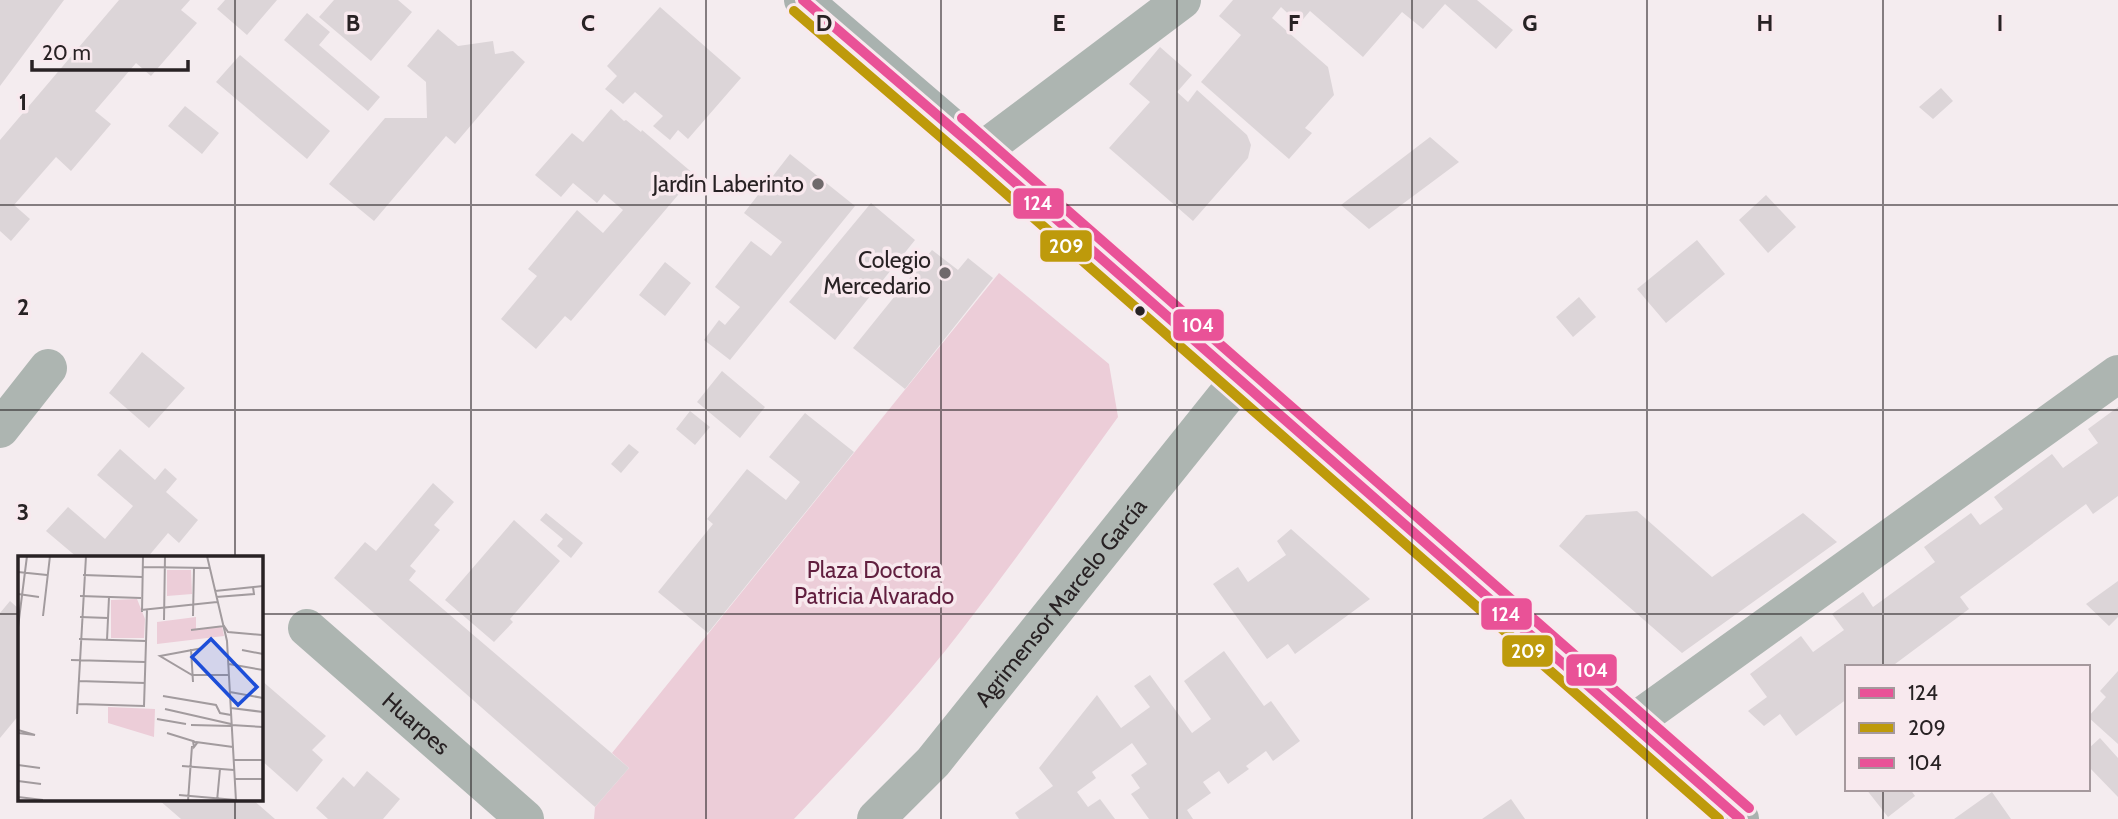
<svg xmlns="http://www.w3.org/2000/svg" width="2118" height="819" font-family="Cabin,sans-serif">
<rect width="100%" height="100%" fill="#f4ecef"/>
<!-- green -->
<path fill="#eccdd8" d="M 999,273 L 1109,364 L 1118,417 C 1066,489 1014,562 960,632 C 909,698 851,759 794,819 L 594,819 L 595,807 L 629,768 L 612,753 Z"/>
<!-- building -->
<path fill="#dcd5d8" d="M 0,0 L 64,0 L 0,86 Z
M 119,0 L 190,0 L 181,10 L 197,23 L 151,76 L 136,63 L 95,111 L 111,124 L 71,171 L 56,157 L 14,205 L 30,219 L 11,241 L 0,231 L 0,140 Z
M 225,0 L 277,0 L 247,35 L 217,9 Z
M 334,0 L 398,0 L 412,12 L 371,61 L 319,17 Z
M 1233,0 L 1477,0 L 1513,30 L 1496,49 L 1445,4 L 1423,29 L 1402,12 L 1363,57 L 1310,11 L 1299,24 L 1281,7 L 1272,18 L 1328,67 L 1334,95 L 1305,128 L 1312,133 L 1289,159 L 1201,82 L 1241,35 L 1219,16 Z
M 660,7 L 741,78 L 688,139 L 678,130 L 670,140 L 653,126 L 663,116 L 635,92 L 623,104 L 605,89 L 617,76 L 607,66 Z
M 307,13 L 330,32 L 319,45 L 380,97 L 368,111 L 284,40 Z
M 438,29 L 458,46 L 493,41 L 495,54 L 513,51 L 525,62 L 455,144 L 446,136 L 374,221 L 329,184 L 385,118 L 427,118 L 426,82 L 407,66 Z
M 1160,47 L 1192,75 L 1177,92 L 1188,102 L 1197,90 L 1247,135 L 1251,145 L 1248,158 L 1193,221 L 1109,148 L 1150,102 L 1129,84 Z
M 240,55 L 330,131 L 307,159 L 216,82 Z
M 1941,88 L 1953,101 L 1933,119 L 1919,107 Z
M 185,106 L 219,133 L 202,154 L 168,126 Z
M 611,109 L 624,121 L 626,120 L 641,132 L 642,130 L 695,175 L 571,321 L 565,316 L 536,349 L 501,319 L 537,276 L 528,269 L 577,210 L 603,233 L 623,210 L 604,194 L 597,203 L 573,183 L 561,197 L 535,175 L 572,133 L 583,142 Z
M 1430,137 L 1459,162 L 1369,229 L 1341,205 Z
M 790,154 L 855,206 L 730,360 L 704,340 L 719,320 L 725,325 L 740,307 L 715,287 L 751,241 L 771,256 L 782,242 L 744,213 Z
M 1766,195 L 1796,227 L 1768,253 L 1739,220 Z
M 871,203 L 915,240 L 835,340 L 789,302 Z
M 1697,240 L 1725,274 L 1666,323 L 1637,289 Z
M 932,250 L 958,270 L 968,258 L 993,278 L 905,389 L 853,348 Z
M 665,262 L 691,283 L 665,316 L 639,295 Z
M 1579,297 L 1596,317 L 1573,337 L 1556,317 Z
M 142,352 L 185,388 L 149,428 L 109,393 Z
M 722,371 L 765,407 L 740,438 L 697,402 Z
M 2118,407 L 2118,496 L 2093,514 L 2086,504 L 1960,597 L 1969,609 L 1891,667 L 1847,667 L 1847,699 L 1796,736 L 1780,714 L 1764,726 L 1748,711 L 1767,697 L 1750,674 L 1801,636 L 1813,652 L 1844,630 L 1832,614 L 1863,592 L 1873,607 L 1935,562 L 1924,547 L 1971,513 L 1980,525 L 2003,509 L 1994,497 L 2052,454 L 2063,468 L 2098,443 L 2088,429 Z
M 690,411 L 710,427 L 695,445 L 676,429 Z
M 805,413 L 854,452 L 708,633 L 658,592 L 713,524 L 707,519 L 747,469 L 786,500 L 800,482 L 769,457 Z
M 629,444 L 639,452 L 621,473 L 611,464 Z
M 120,449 L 155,480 L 165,468 L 177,479 L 166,492 L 198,520 L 179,543 L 168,533 L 147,558 L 78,558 L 46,531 L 68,507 L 105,539 L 133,506 L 97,475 Z
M 433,483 L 454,502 L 434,525 L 440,530 L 410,566 L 416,571 L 409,580 L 629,768 L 595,807 L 334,578 L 365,542 L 376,551 Z
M 1637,511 L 1712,577 L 1803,513 L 1837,542 L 1682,653 L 1559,546 L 1586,515 Z
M 546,513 L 583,543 L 571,558 L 557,546 L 563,539 L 540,520 Z
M 514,520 L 560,561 L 510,619 L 513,622 L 494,642 L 445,600 Z
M 1291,529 L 1370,599 L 1295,654 L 1288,644 L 1267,659 L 1213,584 L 1238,567 L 1248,582 L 1286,555 L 1277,541 Z
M 2118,581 L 2118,617 L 2109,626 L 2086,604 Z
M 10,601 L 19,609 L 19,715 L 0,738 L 0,613 Z
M 1224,651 L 1264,706 L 1271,701 L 1300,741 L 1273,761 L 1266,751 L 1246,766 L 1249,769 L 1228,784 L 1219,771 L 1203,782 L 1211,793 L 1187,810 L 1193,819 L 1149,819 L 1131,794 L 1140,788 L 1131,775 L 1147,764 L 1132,743 L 1092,772 L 1096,778 L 1077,792 L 1088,807 L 1100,799 L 1115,819 L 1019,819 L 1015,813 L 1053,786 L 1039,768 L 1097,695 L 1121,728 L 1150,707 L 1134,686 L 1150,675 L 1192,733 L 1211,719 L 1184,681 Z
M 2118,671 L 2118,744 L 2088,717 L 2106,697 L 2100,691 Z
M 261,680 L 326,736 L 312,750 L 323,760 L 297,792 L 261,760 Z
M 2100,738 L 2118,758 L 2118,797 L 2088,766 L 2088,749 Z
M 367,771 L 400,799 L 383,819 L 328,819 L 316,808 L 343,777 L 354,787 Z
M 1866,789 L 1910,789 L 1915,796 L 1888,817 Z
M 1992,792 L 2011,819 L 1954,819 Z
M 1511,799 L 1525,819 L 1482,819 Z
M 159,800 L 253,800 L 275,819 L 181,819 Z"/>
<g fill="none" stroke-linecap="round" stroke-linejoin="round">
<!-- minor -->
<g stroke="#adb5b1" stroke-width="38">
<path d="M 980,152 L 1182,0"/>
<path d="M 0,429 L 48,368"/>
<path id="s1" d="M 307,628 L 525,819"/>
<path d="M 1631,724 L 2118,374"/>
<path id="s2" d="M 876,819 L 933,762 L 1239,380"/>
</g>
<!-- secondary -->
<path stroke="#a9b2af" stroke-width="38" d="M 803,0 L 980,152 L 1740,819"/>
<defs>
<path id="bus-1" d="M 803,0 L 980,152 L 1740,819"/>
<path id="bus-2" d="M 794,11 L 971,163 L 1719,819"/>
<path id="bus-3" d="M 962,118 L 1749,808"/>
</defs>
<!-- bus-1 casing -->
<use href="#bus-1" stroke="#f8e9ee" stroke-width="16"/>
<!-- bus-2 casing -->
<use href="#bus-2" stroke="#f8e9ee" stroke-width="16"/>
<!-- bus-3 casing -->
<use href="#bus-3" stroke="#f8e9ee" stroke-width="16"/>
<!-- bus-1 -->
<use href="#bus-1" stroke="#e95297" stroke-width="10"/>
<!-- bus-2 -->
<use href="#bus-2" stroke="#be9a0b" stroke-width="10"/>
<!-- bus-3 -->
<use href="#bus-3" stroke="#e95297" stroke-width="10"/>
</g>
<!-- grid -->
<path fill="none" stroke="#282224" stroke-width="2" stroke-opacity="0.55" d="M 235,0 L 235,558M 471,0 L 471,819M 706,0 L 706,819M 941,0 L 941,819M 1177,0 L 1177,819M 1412,0 L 1412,819M 1647,0 L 1647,819M 1883,0 L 1883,667M 0,205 L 2118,205M 0,410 L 2118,410M 0,614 L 19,614M 261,614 L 2118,614M 1883,789 L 1883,819M 235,800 L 235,819"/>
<!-- markers -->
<g fill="#6f696b" stroke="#f8e9ee" stroke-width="2.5">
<circle cx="818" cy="184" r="7"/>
<circle cx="945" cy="273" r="7"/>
</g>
<circle fill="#282224" stroke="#f8e9ee" stroke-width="2.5" cx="1140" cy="311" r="6"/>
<g text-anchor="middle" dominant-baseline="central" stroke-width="7" stroke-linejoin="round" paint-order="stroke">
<!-- poi labels -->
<g font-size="23" fill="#282224" stroke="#f8e9ee" text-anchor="end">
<text x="804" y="184">Jardín Laberinto</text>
<text x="931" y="260">Colegio<tspan x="931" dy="26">Mercedario</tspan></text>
</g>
<!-- park labels -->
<g font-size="23" fill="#611f3f" stroke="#f8e9ee">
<text x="874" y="570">Plaza Doctora<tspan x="874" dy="26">Patricia Alvarado</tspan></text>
</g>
<!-- street labels -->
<g font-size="23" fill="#282224" stroke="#f8e9ee">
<text stroke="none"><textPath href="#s2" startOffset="285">Agrimensor Marcelo García</textPath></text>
<text stroke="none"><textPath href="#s1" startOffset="145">Huarpes</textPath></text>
</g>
</g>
<!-- overview -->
<g transform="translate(18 556)">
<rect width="245" height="245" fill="#f4ecef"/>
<path d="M 149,14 L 173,14 L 174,38 L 149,40 ZM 119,43 L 127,63 L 126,82 L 93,82 L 93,44 ZM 178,61 L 178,73 L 204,70 L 206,80 L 139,88 L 139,66 ZM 90,151 L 137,153 L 136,181 L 90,167 Z" fill="#eccdd8"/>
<path fill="none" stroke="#a29b9e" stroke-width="2" d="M 189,0 L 209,85 L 218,245M 124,11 L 192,12M 0,16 L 29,19M 65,19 L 124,21M 197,35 L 245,30M 0,38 L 21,41M 62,40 L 123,42M 198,41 L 236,38 L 235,31M 123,54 L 199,46M 124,56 L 125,0M 25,60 L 32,0M 175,60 L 176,12M 62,61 L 90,62M 146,64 L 147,0M 0,71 L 9,0M 173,74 L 206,70 L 210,76 L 244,79M 61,83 L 128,85M 89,84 L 91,41M 185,92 L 142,100 L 174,119 L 211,119M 173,93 L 175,126M 224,94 L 245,98M 53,104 L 127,106M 211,108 L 245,114M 60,125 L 127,127M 212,136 L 245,142M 145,140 L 198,149 L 202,157 L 213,159M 60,148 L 126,150 L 129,54M 213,152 L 245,156M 147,153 L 213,168M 59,158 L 68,0M 139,163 L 168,168M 173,169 L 214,170M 213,169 L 245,171M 0,174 L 17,179 L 0,177M 149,177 L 175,185 L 176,191 L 179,187 L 175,185M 178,186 L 215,191M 216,204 L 245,204M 0,209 L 22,212M 164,210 L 216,214M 217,223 L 245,223M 0,225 L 23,228M 161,239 L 218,244M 0,241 L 25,244M 170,245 L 174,190M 199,245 L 202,213"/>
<path fill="#1d4ed8" fill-opacity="0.15" stroke="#1d4ed8" stroke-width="3.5" d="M 193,83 L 239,131 L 220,149 L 174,101 Z"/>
<rect width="245" height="245" fill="none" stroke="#282224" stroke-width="3.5"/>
</g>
<g font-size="23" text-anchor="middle" font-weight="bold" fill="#282224" stroke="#f8e9ee" stroke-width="7" stroke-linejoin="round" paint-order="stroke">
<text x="353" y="31">B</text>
<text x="588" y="31">C</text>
<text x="824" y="31">D</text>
<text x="1059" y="31">E</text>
<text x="1294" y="31">F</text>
<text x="1530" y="31">G</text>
<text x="1765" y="31">H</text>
<text x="2000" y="31">I</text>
<text x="23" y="110">1</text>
<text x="23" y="315">2</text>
<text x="23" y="520">3</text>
</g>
<g stroke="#f8e9ee" stroke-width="2.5">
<rect x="1012" y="187" width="53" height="33" rx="7" fill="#e95297"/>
<rect x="1039" y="229" width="54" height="34" rx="7" fill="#be9a0b"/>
<rect x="1172" y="308" width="53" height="34" rx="7" fill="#e95297"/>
<rect x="1480" y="597" width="53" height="34" rx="7" fill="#e95297"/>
<rect x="1501" y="634" width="53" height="34" rx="7" fill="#be9a0b"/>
<rect x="1565" y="653" width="53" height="34" rx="7" fill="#e95297"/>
</g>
<g font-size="19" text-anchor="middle" font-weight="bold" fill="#fff">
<text x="1038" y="210">124</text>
<text x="1066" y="253">209</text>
<text x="1198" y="332">104</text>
<text x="1506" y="621">124</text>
<text x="1528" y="658">209</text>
<text x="1592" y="677">104</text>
</g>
<!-- legend -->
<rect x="1845" y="665" width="245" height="126" fill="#f8e9ee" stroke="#a5999d" stroke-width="2"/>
<rect x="1859" y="688" width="35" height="10" fill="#e95297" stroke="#a5999d" stroke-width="2"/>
<text x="1908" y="700" font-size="21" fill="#282224">124</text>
<rect x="1859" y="723" width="35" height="10" fill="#be9a0b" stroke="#a5999d" stroke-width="2"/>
<text x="1908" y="735" font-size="21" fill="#282224">209</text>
<rect x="1859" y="758" width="35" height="10" fill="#e95297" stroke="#a5999d" stroke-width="2"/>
<text x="1908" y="770" font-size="21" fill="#282224">104</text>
<!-- scale -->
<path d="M32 60v10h156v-10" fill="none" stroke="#282224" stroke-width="3.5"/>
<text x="42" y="60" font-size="21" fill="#282224" stroke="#f8e9ee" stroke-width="5" paint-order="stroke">20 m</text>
</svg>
